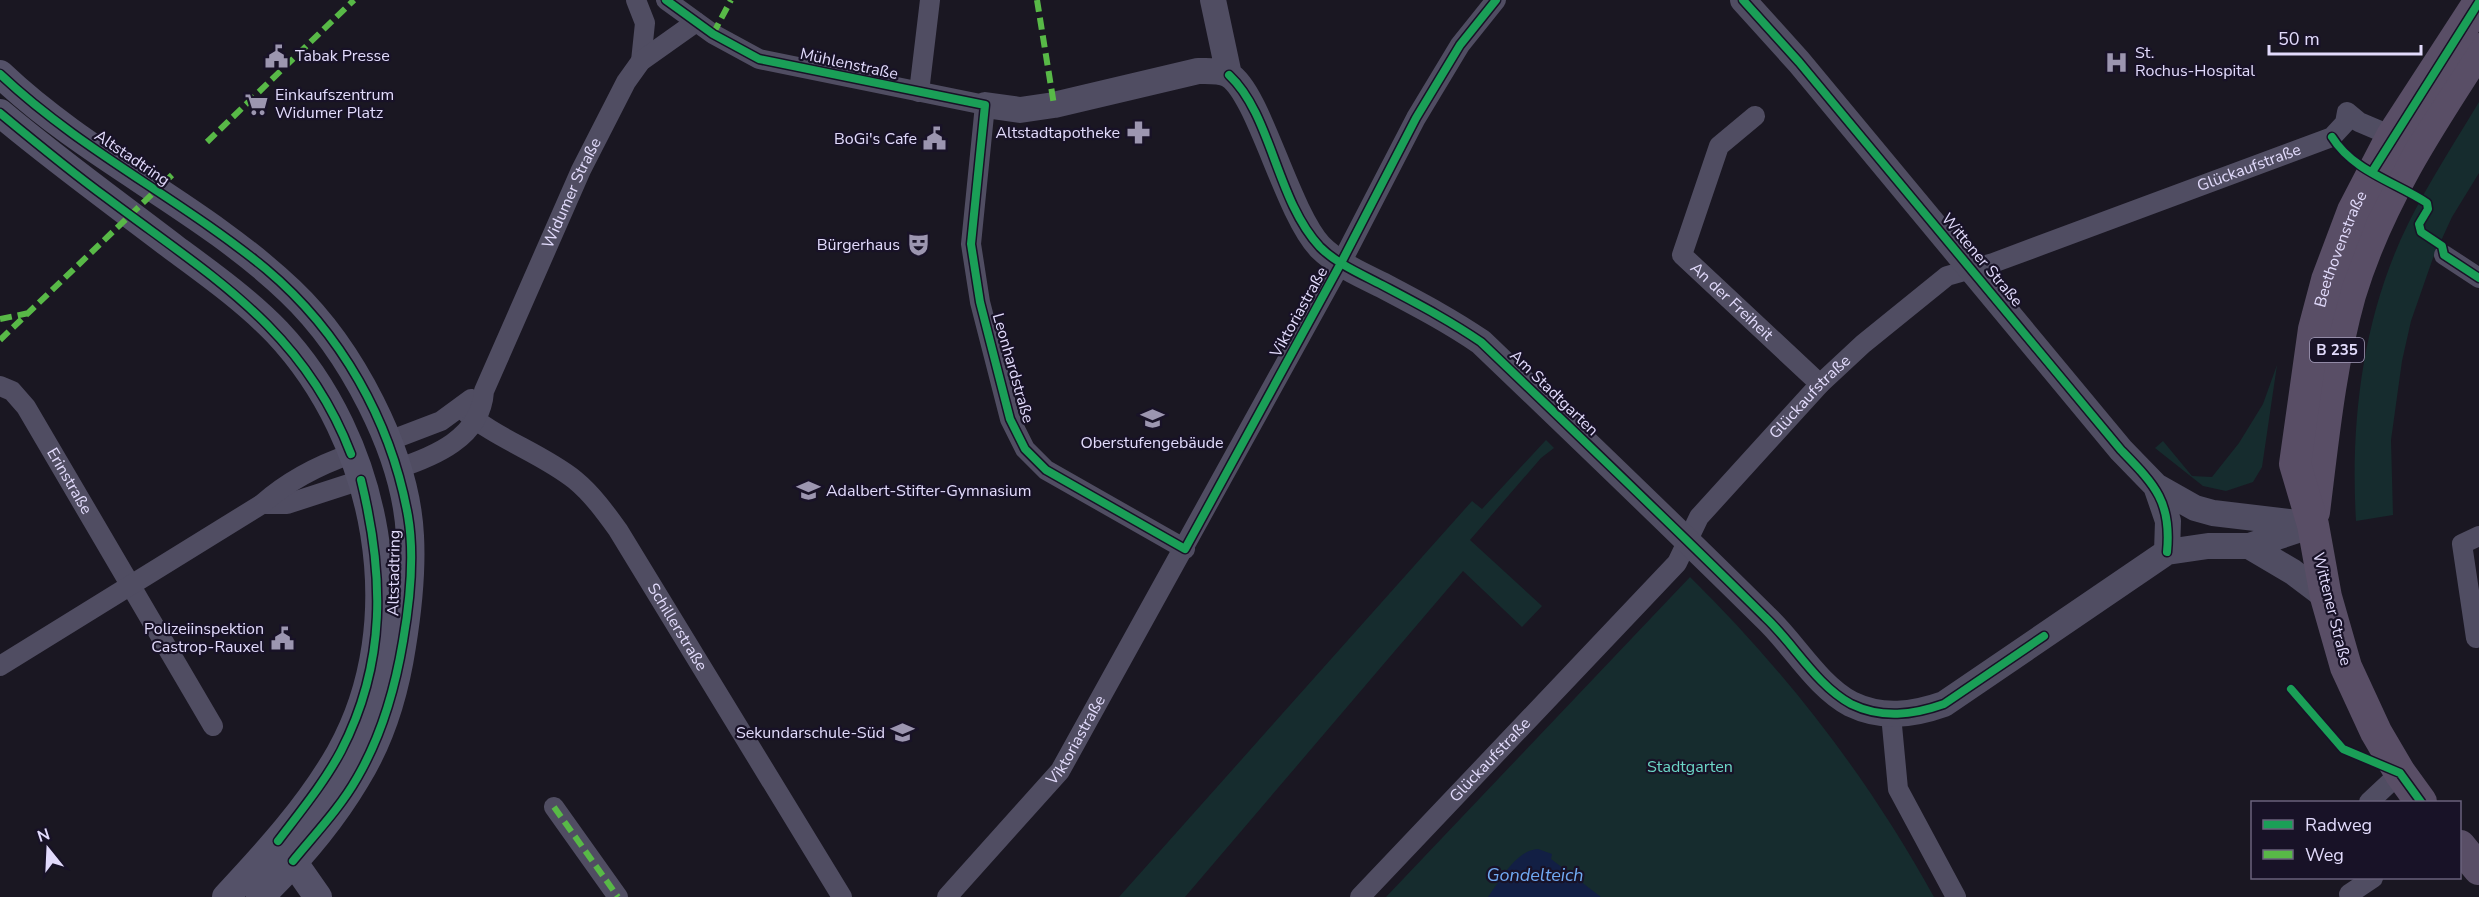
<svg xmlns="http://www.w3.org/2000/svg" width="2479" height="897" font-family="'Nunito Sans',sans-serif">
<rect width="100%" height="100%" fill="#1a1722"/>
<!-- green -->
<path fill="#162c2e" d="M 2479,102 L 2479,173 L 2452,217 L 2433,258 L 2411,321 L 2402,361 L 2391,440 L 2393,515 L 2356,521 C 2350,421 2363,315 2408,224 C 2429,182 2455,142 2479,102 Z
M 2277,365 L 2262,467 L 2253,482 L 2226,491 L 2203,486 L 2155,448 L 2163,441 L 2192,476 L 2212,477 L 2239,443 L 2263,404 Z
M 1546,440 L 1554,448 L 1541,458 L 1470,540 L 1542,606 L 1522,627 L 1463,571 L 1185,897 L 1119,897 L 1472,501 L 1482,509 Z
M 1690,577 C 1788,674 1867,776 1934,897 L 1386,897 Z"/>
<!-- water -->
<path fill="#121f44" d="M 1538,849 L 1552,854 L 1551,859 L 1601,897 L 1488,897 C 1500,881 1516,850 1538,849 Z"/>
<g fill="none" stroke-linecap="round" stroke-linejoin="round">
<!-- minor -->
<g stroke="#504d62" stroke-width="20">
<path d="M 636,0 L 645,23 L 641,61"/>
<path d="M 666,0 L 713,34 L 759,59 L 985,105 L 971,244 L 980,302 L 1010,419 L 1025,449 L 1046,470 L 1185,549"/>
<path d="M 919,92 L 930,0"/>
<path id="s1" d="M 1755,116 L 1719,146 L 1682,255 L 1820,384"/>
<path d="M 2444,255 L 2479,278"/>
<path id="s2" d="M 0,386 L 12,391 L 26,407 L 213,726"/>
<path id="s3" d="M 461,408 C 495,439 540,452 575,480 C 592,494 605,512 618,530 L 842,897"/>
<path d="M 386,442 L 441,421 L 471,399"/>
<path id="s4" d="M 396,469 C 433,457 481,438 484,391 L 581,170 L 626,82 L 641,61 L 696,22"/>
<path d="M 262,504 L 287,504 L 361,480"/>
<path d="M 2476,638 L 2462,544 L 2479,536"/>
<path d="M 0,666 L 262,504 C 288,481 319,465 351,454"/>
<path d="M 1891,715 L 1898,789 L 1956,897"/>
<path d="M 2369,802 L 2400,773"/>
<path d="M 554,807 L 618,897"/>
<path d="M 2349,894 L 2373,878"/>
<path id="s5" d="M 947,897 L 1060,771 L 1341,263 L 1416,118 L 1460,45 L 1496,0"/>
<path id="s6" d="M 1360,897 L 1677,563 L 1699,517 L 1820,384 L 1863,344 L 1947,276 L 1993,263 L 2332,137 L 2345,123 L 2347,112 L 2359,122 L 2392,136"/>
</g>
<!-- tertiary -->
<path stroke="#504d62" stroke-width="26" d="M 1213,0 L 1229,75
M 1743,0 L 1799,62 L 2121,450 L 2156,486 L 2195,508 L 2213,513 L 2306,524
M 985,105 L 1020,110 L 1054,105 L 1198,71 C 1208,71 1220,70 1229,75 C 1259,93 1286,210 1320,247 C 1337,264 1361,275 1382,285 C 1416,303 1449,320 1481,342 C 1576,433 1671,524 1765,617 C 1794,644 1816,685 1851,704 C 1882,719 1913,715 1944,704 L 2167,552 L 2208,546 L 2249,546 L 2313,525
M 2156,486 L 2168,521 L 2167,552
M 2249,546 L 2293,572 L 2326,597"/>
<!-- secondary -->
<path stroke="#545168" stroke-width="28" d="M 0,74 C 88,158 202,207 290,291 C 350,348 406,452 410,536 C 412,573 408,609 402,646 C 395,692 381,739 356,779 C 331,821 295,863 260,897
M 0,113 C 57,161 117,204 177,250 C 211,275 247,301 277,332 C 378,439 414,621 340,753 C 310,806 268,852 226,897
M 283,847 L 318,897"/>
<!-- primary -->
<g stroke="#594e66" stroke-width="32">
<path d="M 2314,512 C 2323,440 2330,366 2350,295 C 2377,205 2428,127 2479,49"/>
<path id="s7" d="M 2421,802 L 2400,773 L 2376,732 L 2346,667 L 2326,597 L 2313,525 L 2295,464 L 2314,329 L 2327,280 L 2353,211 L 2392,136 L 2479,2"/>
<path d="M 2460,846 L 2479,869"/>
</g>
<!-- quiet -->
<path stroke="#58b947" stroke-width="6" stroke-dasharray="12 6" stroke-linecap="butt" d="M 1037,0 L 1054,105
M 713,34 L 731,0
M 207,142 L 354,0
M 0,319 L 29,313
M 0,340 L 172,175
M 554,807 L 618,897"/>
<defs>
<path id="cycleway" d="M 666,0 L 713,34 L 759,59 L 985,105 L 971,244 L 980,302 L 1010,419 L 1025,449 L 1046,470 L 1185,549 L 1341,263 L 1416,118 L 1460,45 L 1496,0
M 1743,0 L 1799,62 L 2121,450 C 2154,484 2172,501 2167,552
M 0,74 C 80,150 181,199 266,269 C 341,332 391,421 408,516 C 415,557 410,601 403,641 C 395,689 382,735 357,778 C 340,808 315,834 293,861
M 1229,75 C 1272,115 1276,200 1320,247 C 1337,264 1361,274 1382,285 C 1416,303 1449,320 1481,342 C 1576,433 1671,524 1765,617 C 1794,644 1816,685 1851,704 C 1882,719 1913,715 1944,704 L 2044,636
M 0,113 C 35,142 70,171 107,198 C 209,275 303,328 351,454
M 2332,137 C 2353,171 2395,182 2427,203 L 2428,209 L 2419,224 L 2421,232 L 2442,246 L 2444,255 L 2479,278
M 2372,172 L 2479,2
M 2291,689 L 2343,749 L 2400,773 L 2421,802
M 278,841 C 300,812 324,783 341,751 C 387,662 384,574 361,480"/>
</defs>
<!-- cycleway casing -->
<use href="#cycleway" stroke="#181227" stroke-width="11"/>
<!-- cycleway -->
<use href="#cycleway" stroke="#1a9f57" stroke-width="8"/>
</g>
<!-- icons -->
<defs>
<symbol id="civic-bare" viewBox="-9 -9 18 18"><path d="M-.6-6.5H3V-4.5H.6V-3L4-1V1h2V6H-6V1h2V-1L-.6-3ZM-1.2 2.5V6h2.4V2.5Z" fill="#9c96b0" stroke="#181227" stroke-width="2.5" paint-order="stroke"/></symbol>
<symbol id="hospital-bare" viewBox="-9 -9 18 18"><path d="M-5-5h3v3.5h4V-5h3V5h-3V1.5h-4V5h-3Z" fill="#9c96b0" stroke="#181227" stroke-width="2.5" paint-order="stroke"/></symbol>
<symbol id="supermarket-bare" viewBox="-9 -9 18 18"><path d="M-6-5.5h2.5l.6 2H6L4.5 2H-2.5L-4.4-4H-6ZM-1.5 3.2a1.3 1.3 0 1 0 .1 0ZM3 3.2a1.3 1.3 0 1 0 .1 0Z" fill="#9c96b0" stroke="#181227" stroke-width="2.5" paint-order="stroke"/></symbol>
<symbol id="pharmacy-bare" viewBox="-9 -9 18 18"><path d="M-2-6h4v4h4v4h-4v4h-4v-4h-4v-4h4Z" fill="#9c96b0" stroke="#181227" stroke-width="2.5" paint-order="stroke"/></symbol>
<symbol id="theatre-bare" viewBox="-9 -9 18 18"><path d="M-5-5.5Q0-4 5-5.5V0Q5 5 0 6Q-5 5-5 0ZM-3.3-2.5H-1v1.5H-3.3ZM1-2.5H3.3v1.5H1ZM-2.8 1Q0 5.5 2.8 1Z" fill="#9c96b0" stroke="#181227" stroke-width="2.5" paint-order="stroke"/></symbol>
<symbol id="school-bare" viewBox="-9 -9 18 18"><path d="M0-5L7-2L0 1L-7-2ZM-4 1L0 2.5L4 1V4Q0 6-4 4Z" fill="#9c96b0" stroke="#181227" stroke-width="2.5" paint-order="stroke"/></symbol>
</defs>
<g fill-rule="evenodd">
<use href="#civic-bare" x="260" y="40" width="33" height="33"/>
<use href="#hospital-bare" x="2100" y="46" width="33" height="33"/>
<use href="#supermarket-bare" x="240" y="88" width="33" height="33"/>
<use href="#pharmacy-bare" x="1122" y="116" width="33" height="33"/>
<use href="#civic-bare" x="918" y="122" width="33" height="33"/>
<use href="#theatre-bare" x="902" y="228" width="33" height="33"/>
<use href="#school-bare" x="1136" y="402" width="33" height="33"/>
<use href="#school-bare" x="792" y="474" width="33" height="33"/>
<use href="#civic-bare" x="266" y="622" width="33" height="33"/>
<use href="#school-bare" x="886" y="716" width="33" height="33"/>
</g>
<g text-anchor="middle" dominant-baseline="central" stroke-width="4.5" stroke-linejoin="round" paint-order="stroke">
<!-- shield labels -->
<rect fill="#181227" stroke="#a59fbc" stroke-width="1.5" x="2310" y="338" width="54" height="24" rx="4.5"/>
<g font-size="15" font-weight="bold" fill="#e2dbfc">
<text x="2337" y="350">B 235</text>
</g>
<!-- poi labels -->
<g font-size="16" fill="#e2dbfc" stroke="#181227" text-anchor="end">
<text x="2135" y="53" text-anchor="start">St.<tspan x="2135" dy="18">Rochus-Hospital</tspan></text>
<text x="295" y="56" text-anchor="start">Tabak Presse</text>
<text x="275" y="95" text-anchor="start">Einkaufszentrum<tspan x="275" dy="18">Widumer Platz</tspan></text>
<text x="1120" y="133">Altstadtapotheke</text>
<text x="917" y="139">BoGi's Cafe</text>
<text x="900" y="245">Bürgerhaus</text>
<text x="1152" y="443" text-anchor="middle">Oberstufengebäude</text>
<text x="826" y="491" text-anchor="start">Adalbert-Stifter-Gymnasium</text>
<text x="264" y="629">Polizeiinspektion<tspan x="264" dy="18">Castrop-Rauxel</tspan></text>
<text x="885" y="733">Sekundarschule-Süd</text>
</g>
<!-- street labels -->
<g font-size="16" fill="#e2dbfc" stroke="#181227">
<text transform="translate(849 64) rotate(12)">Mühlenstraße</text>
<text transform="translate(132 158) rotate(34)">Altstadtring</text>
<text stroke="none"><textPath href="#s6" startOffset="1179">Glückaufstraße</textPath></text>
<text stroke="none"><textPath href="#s4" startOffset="342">Widumer Straße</textPath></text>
<text stroke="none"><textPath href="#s7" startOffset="585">Beethovenstraße</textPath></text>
<text transform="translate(1982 260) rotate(50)">Wittener Straße</text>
<text stroke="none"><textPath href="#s1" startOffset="230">An der Freiheit</textPath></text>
<text transform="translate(1299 312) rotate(-61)">Viktoriastraße</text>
<text transform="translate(1013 368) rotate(74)">Leonhardstraße</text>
<text transform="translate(1554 393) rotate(44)">Am Stadtgarten</text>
<text stroke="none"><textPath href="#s6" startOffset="675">Glückaufstraße</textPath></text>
<text stroke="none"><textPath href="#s2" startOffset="120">Erinstraße</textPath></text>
<text transform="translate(394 573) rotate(-89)">Altstadtring</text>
<text transform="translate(2332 609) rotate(76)">Wittener Straße</text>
<text stroke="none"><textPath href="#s3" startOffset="315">Schillerstraße</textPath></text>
<text stroke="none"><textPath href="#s5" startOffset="204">Viktoriastraße</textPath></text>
<text stroke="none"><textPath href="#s6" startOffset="189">Glückaufstraße</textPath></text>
</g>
<!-- park labels -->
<g font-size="16" fill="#6cd7c7" stroke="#181227">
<text x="1690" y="767">Stadtgarten</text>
</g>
<!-- water labels -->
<g font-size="18" font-style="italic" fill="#71aaf3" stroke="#181227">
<text x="1535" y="875">Gondelteich</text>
</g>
</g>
<!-- legend -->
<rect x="2251" y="801" width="210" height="78" fill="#181227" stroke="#69627c" stroke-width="1.5"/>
<rect x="2263" y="820" width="30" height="9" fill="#1a9f57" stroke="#69627c" stroke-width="1.5"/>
<text x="2305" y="831" font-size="18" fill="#e2dbfc">Radweg</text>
<rect x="2263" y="850" width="30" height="9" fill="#58b947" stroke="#69627c" stroke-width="1.5"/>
<text x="2305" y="861" font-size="18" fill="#e2dbfc">Weg</text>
<!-- north arrow -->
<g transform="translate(48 849) rotate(342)" stroke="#181227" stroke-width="4.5" paint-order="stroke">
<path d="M0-4.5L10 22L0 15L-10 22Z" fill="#e2dbfc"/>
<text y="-9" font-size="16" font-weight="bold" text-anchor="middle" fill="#e2dbfc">N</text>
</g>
<!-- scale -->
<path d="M2269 45v9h152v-9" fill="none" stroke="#e2dbfc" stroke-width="3"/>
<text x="2278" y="45" font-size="18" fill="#e2dbfc" stroke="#181227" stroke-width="4.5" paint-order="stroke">50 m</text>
</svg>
